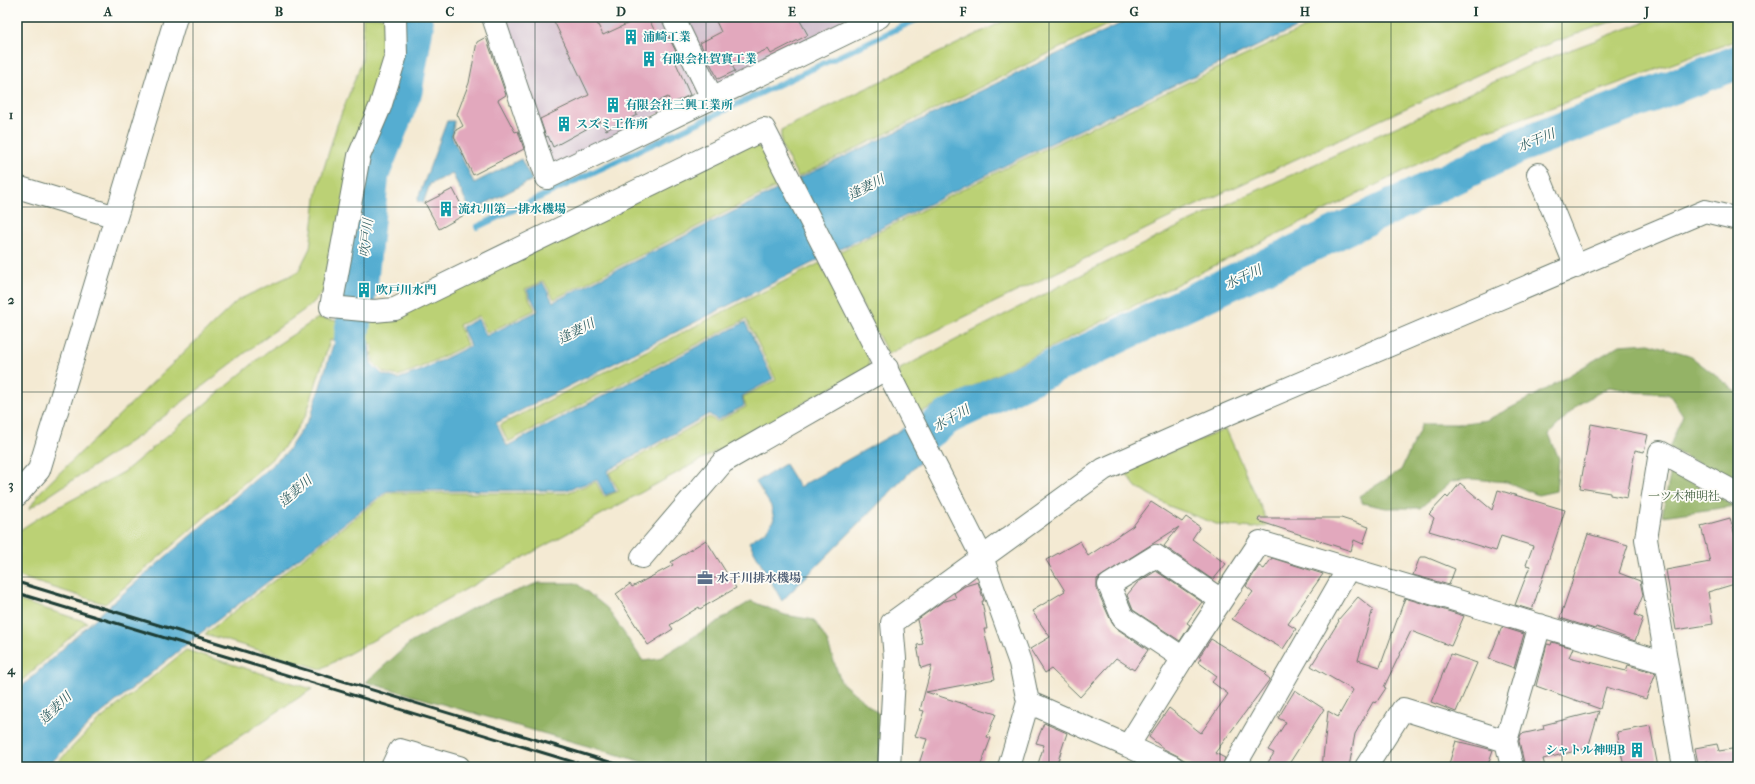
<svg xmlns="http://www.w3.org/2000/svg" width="1755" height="784" font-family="'IM FELL French Canon','Noto Serif JP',serif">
<rect width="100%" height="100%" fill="#fdfcf7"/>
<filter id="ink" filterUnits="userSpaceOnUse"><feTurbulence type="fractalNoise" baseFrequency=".025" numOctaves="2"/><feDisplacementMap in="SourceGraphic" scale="8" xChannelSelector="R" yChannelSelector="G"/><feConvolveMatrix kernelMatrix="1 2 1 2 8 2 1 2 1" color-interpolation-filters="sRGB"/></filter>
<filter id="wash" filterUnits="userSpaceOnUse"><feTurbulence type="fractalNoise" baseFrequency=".012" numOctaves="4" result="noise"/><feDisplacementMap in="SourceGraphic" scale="16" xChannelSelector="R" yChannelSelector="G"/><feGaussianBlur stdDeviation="0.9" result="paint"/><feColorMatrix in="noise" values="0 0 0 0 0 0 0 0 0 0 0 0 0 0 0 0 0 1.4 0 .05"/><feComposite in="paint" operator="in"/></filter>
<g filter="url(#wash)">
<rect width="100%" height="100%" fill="#f4ead3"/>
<!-- industrial -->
<path fill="#d0bdcc" d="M 505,17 L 852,17 L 551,168 Z"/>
<!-- green -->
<path fill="#bbd175" stroke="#6d8754" d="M 363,17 L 391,17 L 391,55 L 328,286 L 311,305 L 263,339 L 140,435 L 29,509 L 41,491 L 238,300 L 298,272 L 310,248 L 317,191 L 337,125 L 362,61 Z
M 1012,17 L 1123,17 L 798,177 L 781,145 L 781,130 Z
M 1328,17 L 1624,17 L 1527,52 L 1175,215 L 888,354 L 835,254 L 1019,161 Z
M 1657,17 L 1738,17 L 1738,40 L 1478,134 L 919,413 L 898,378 L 900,369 L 1079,276 L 1180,226 L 1533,64 Z
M 753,143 L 765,152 L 780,185 L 554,299 L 544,281 L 525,289 L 535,310 L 487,333 L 479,316 L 459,325 L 467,345 L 419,368 L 398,376 L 383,372 L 373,362 L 372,344 L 364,344 L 367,323 L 397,315 Z
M 820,263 L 868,351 L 869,367 L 321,669 L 205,634 L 387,493 L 566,493 L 596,482 L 604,497 L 619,491 L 609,473 L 709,417 L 717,422 L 746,407 L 743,397 L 776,380 L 746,319 L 508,442 L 500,425 Z
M 318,318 L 339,321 L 338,341 L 330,340 L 306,415 L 282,450 L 105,604 L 17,576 L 17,532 L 38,518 L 124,472 L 268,351 Z
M 1226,429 L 1269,525 L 1254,528 L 1219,525 L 1169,506 L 1136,487 L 1124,471 Z
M 17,600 L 87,622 L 17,685 Z
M 186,650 L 312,689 L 193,767 L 53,767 L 96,723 Z"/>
<!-- forest -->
<path fill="#94b366" stroke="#5a784d" d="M 1649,343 L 1689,355 L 1738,393 L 1738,483 L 1669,448 L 1683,415 L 1669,394 L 1637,392 L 1609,387 L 1579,404 L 1549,434 L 1559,459 L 1556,491 L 1538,495 L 1507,482 L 1472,479 L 1452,481 L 1420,508 L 1386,508 L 1362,503 L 1359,496 L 1401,470 L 1422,424 L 1457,424 L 1487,420 L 1534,396 L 1620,345 Z
M 1671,470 L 1738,508 L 1738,510 L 1736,506 L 1662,516 Z
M 538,583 L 576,583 L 607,608 L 643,661 L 658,659 L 751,601 L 785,615 L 814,620 L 827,641 L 841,682 L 885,719 L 883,767 L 660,767 L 366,682 L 410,643 L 478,605 Z"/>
<!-- water -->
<path fill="#54add1" stroke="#3a7582" d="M 1134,17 L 1319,17 L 1020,158 L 496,423 L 507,446 L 745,322 L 773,379 L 742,396 L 744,406 L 717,420 L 709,414 L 607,471 L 616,491 L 605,495 L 597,480 L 566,490 L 387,491 L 202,632 L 93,720 L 47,767 L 17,767 L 17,691 L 110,605 L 286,453 L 311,416 L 333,345 L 342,345 L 344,322 L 364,323 L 361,346 L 369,346 L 371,363 L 382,374 L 398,379 L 420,371 L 470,346 L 462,327 L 478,319 L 486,336 L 538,311 L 527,290 L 543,283 L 553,302 L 800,178 Z
M 447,121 L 454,121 L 452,137 L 474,183 L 521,159 L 532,180 L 471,211 L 452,173 L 430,184 L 423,203 L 417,201 Z
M 906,427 L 922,460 L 782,601 L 749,542 L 767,530 L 774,519 L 771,506 L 756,482 L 785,464 L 799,487 Z"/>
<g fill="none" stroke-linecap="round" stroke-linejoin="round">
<!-- stream -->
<path stroke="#54add1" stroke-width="6" d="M 477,227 L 922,17"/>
<!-- river -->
<path stroke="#54add1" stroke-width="35" d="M 350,370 L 352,331 L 361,279 L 372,174 L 405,91 L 416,27 L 414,17
M 891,459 L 948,417 L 1521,145 L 1738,62"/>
</g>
<g id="blocks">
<!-- building -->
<path fill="#e2a8bd" d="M 552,17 L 594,17 L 603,35 L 642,17 L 648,17 L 658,38 L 667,34 L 681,61 L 676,63 L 690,95 L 671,104 L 668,97 L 636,112 L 637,115 L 606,130 L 601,121 L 553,147 L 548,136 L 546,137 L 540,119 L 589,95 Z
M 714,17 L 798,17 L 808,35 L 771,54 L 768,49 L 732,65 L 735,71 L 718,79 L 700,43 L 721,32 Z
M 486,37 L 506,95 L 498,100 L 515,132 L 518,131 L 524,149 L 473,175 L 454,136 L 456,130 L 463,126 L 457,114 L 469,83 L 477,42 Z
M 453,189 L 466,214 L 439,229 L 425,203 Z
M 1591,424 L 1648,435 L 1644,452 L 1635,450 L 1627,498 L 1610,495 L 1610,493 L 1580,488 Z
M 1460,483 L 1492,510 L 1498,490 L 1565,510 L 1532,610 L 1515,605 L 1530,566 L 1526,565 L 1533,546 L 1501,536 L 1496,551 L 1429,531 L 1434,518 L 1429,514 L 1446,496 L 1448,498 Z
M 1151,502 L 1182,522 L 1186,517 L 1200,527 L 1192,539 L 1226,564 L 1213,580 L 1164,546 L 1179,527 L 1097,579 L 1097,590 L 1112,623 L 1116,628 L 1148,650 L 1134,670 L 1116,658 L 1080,697 L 1051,669 L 1045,673 L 1030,649 L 1050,637 L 1032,611 L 1065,591 L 1046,560 L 1080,541 L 1088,556 L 1133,526 Z
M 1259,518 L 1341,518 L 1369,527 L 1363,544 L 1354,540 L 1351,551 L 1258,521 Z
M 1730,518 L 1738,545 L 1738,583 L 1708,592 L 1713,624 L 1676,630 L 1666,570 L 1710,562 L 1701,526 Z
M 1588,534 L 1628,545 L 1619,573 L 1640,581 L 1643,595 L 1635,615 L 1643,618 L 1635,641 L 1596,627 L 1595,629 L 1560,618 Z
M 706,540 L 736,588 L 700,609 L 699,607 L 670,625 L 673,629 L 648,645 L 616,594 L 630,584 L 632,587 L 673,565 L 671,562 Z
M 1420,557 L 1426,557 L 1455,569 L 1449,585 L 1413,575 Z
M 1272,558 L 1323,574 L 1288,624 L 1296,629 L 1283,649 L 1232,619 L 1253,592 L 1246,586 L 1259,566 L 1264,569 Z
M 1156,571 L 1202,602 L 1187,623 L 1190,625 L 1180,641 L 1133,610 L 1127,595 L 1137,583 Z
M 978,582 L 984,601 L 982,601 L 987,629 L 984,629 L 995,679 L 926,692 L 996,714 L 987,737 L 991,738 L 980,767 L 918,767 L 927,739 L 915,736 L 924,711 L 920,710 L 932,665 L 921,668 L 917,645 L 923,644 L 917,620 L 942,602 L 956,598 L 954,593 L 965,586 Z
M 1358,597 L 1373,609 L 1358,660 L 1380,667 L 1405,598 L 1464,616 L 1451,646 L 1411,631 L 1384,687 L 1386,688 L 1376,703 L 1373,702 L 1355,734 L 1349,767 L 1322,767 L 1328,711 L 1338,717 L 1353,690 L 1311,666 L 1339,621 L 1338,620 Z
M 1502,627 L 1524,634 L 1514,668 L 1489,659 Z
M 1211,639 L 1267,673 L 1265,675 L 1270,679 L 1215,753 L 1225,758 L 1222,767 L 1195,767 L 1178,756 L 1164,749 L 1149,737 L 1169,708 L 1201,733 L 1228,694 L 1212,682 L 1217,676 L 1198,662 L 1201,658 L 1199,657 Z
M 1552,642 L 1573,648 L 1569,657 L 1626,671 L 1628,665 L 1656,673 L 1646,699 L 1606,687 L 1600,709 L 1536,686 L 1547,644 L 1551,645 Z
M 1451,654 L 1477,663 L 1456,712 L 1431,702 Z
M 1295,690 L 1324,709 L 1287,767 L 1265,767 L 1274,753 L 1268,750 L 1286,722 L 1278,718 Z
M 1599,711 L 1588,748 L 1543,759 L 1545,767 L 1525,767 L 1519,741 L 1521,734 L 1544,729 L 1543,725 Z
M 1044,723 L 1067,733 L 1056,767 L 1037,767 L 1044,745 L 1036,743 Z
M 1650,726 L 1658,767 L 1624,767 L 1617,732 Z
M 1456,741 L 1493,750 L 1487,767 L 1448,767 Z
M 1717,744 L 1719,751 L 1738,748 L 1738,764 L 1729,765 L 1730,767 L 1709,767 L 1708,761 L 1698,763 L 1695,748 Z"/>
</g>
</g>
<g filter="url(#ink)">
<use href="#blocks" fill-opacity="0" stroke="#6a7a6c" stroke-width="1"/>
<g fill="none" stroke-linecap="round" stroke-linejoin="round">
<defs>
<path id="minor" d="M 395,17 L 396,55 L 380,107 L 359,156 L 331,307 L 374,311 L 395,309 L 764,129 L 982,557 L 1020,663 L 1028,702 L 1009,767
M 493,17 L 547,178 L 879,17
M 673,17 L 712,98
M 1538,174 L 1576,267
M 17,187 L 116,217 L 39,470 L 17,495
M 116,217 L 176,17
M 642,557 L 723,462 L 887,368
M 1183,658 L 1123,618 L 1109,585 L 1156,556 L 1221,600
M 1028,702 L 1128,746 L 1183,658 L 1260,542 L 1666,663
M 1506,741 L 1540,625
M 1128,746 L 1173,767
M 392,767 L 400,750 L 459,767
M 889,767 L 895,659 L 892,623 L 1104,469 L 1228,414 L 1705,211 L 1738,219
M 1234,767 L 1348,569
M 1366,767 L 1403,709 L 1506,741 L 1512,767
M 1684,767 L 1646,539 L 1660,452 L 1738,494"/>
</defs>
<!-- minor casing -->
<use href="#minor" stroke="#6a7a6c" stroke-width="24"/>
<!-- minor -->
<use href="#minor" stroke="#fff" stroke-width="22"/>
<!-- rail -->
<path stroke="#1f3d34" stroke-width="3" d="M 17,582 L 626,767
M 17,593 L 590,767"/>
</g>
</g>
<!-- grid -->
<path fill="none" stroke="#1f3d34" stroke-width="1" stroke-opacity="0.55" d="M 193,17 L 193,767M 364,17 L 364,767M 535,17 L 535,767M 706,17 L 706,767M 878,17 L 878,767M 1049,17 L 1049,767M 1220,17 L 1220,767M 1391,17 L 1391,767M 1562,17 L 1562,767M 17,207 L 1738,207M 17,392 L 1738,392M 17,577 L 1738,577"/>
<!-- icons -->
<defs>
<symbol id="building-bare" viewBox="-9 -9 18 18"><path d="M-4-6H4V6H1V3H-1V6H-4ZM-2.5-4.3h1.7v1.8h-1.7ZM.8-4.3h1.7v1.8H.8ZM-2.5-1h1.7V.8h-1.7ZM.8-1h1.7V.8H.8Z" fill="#0f9aa8" stroke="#fdfcf7" stroke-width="2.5" paint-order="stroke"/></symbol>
<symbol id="office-bare" viewBox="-9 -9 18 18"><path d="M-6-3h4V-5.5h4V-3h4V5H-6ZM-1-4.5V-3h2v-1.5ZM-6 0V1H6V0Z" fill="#5c6f8a" stroke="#fdfcf7" stroke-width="2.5" paint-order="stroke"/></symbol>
</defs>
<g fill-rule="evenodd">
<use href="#building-bare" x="620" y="26" width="22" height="22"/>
<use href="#building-bare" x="638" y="48" width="22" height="22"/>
<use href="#building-bare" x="602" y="94" width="22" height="22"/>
<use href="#building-bare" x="553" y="113" width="22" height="22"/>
<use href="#building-bare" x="435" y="198" width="22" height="22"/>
<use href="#building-bare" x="353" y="279" width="22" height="22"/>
<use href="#office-bare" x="694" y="567" width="22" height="22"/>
<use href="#building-bare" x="1626" y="739" width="22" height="22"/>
</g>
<g text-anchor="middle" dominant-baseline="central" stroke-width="3.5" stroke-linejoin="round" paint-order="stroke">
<!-- culture labels -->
<g font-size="12" font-weight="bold" fill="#0d838f" stroke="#fdfcf7" text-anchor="start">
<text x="643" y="37">浦崎工業</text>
<text x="661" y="59">有限会社賀實工業</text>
<text x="625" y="105">有限会社三興工業所</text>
<text x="576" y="124">スズミ工作所</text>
<text x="458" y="209">流れ川第一排水機場</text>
<text x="376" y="290">吹戸川水門</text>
<text x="1625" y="750" text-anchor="end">シャトル神明B</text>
</g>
<!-- park labels -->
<g font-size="12" fill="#466244" stroke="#fdfcf7">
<text x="1684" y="496">一ツ木神明社</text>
</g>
<!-- service labels -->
<g font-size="12" font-weight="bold" fill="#4e5e75" stroke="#fdfcf7" text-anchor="start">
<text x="717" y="578">水干川排水機場</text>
</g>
<!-- water labels -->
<g font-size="13" font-style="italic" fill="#2f5f63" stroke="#fdfcf7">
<text transform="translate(1536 140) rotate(-22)">水干川</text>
<text transform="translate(866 187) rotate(-27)">逢妻川</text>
<text transform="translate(366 238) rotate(-84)">吹戸川</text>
<text transform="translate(1243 277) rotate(-25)">水干川</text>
<text transform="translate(576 331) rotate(-27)">逢妻川</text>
<text transform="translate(951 418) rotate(-30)">水干川</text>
<text transform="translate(295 491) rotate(-41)">逢妻川</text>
<text transform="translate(55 708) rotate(-44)">逢妻川</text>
</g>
</g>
<!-- margin -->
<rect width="1755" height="784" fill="none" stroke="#fdfcf7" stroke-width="44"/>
<rect x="22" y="22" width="1711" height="740" fill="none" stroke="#1f3d34" stroke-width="1.5"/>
<g font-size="13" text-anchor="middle" font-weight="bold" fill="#1f3d34">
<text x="108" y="16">A</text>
<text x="279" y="16">B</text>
<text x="450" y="16">C</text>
<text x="621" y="16">D</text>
<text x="792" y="16">E</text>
<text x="963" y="16">F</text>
<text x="1134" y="16">G</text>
<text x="1305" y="16">H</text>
<text x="1476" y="16">I</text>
<text x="1647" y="16">J</text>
<text x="11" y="119">1</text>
<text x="11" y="304">2</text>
<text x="11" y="489">3</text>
<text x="11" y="674">4</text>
</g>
</svg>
